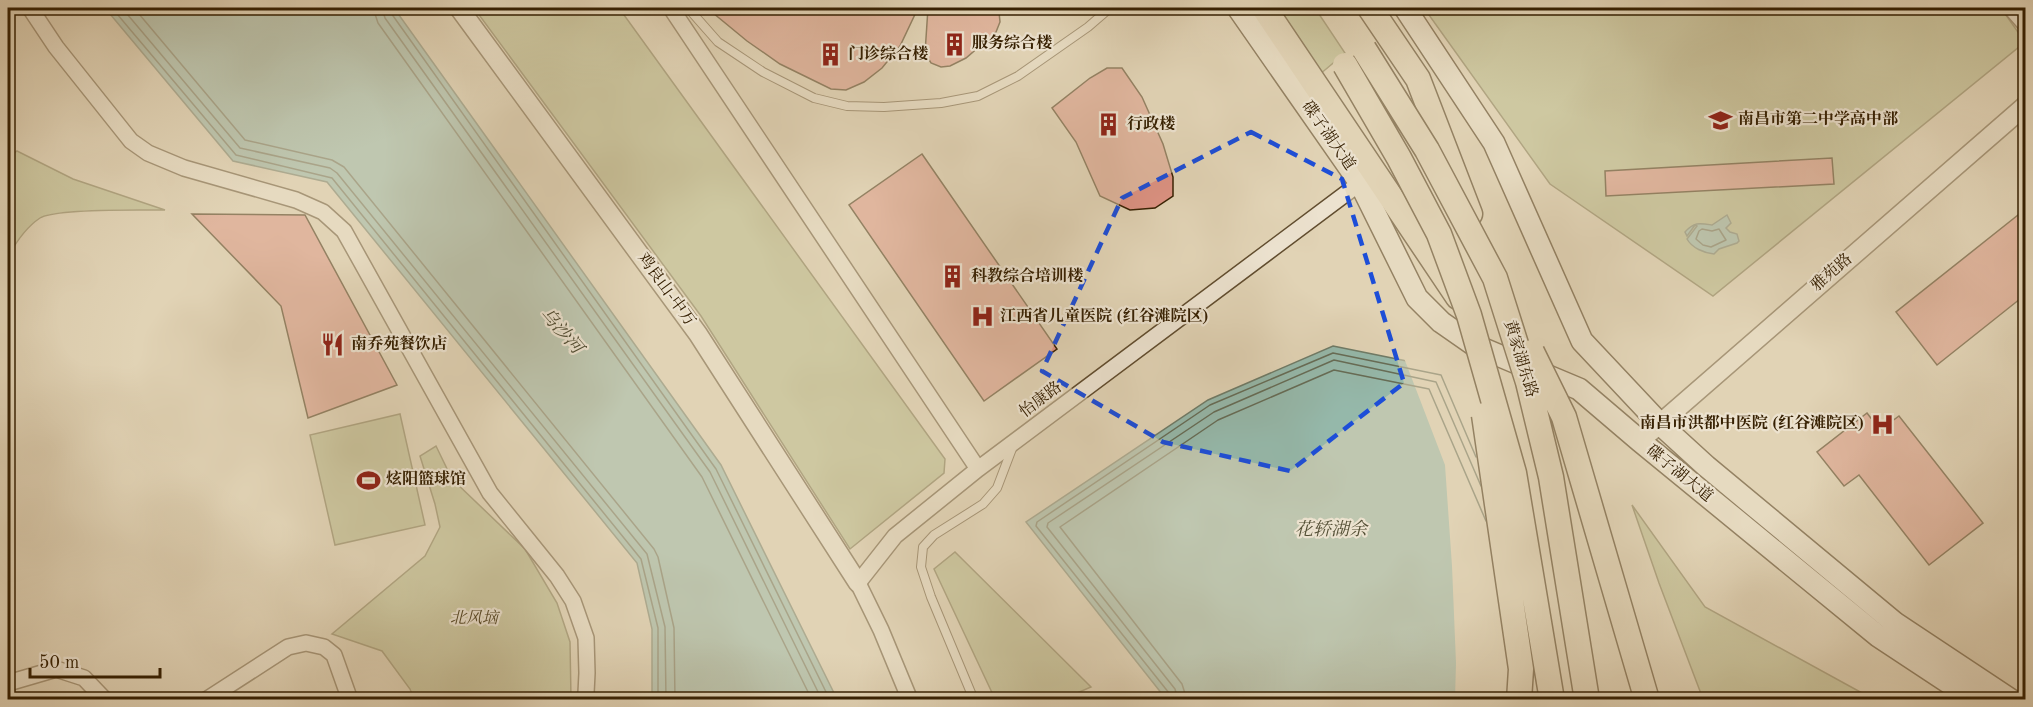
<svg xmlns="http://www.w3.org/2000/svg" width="2033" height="707" font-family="'Old Standard TT','Noto Serif SC',serif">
<rect width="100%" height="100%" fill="#e1d3b5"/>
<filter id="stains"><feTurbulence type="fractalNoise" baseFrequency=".00333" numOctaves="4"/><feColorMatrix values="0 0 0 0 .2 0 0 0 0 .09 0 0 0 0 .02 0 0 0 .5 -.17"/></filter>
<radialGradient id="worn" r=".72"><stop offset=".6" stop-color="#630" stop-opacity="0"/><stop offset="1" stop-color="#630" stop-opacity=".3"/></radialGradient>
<!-- green -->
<path fill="#b6bb8b" stroke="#766e46" stroke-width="1.5" d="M 474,8 L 619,8 L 945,459 L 944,473 L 850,549 L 701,316 Z
M 1275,8 L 1315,8 L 1345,53 L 1319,75 Z
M 1424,8 L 2001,8 L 2025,42 L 1713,296 L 1550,184 Z
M 17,151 L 73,179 L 165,210 C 143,210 55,208 40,218 C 25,228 16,242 8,257 L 8,158 Z
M 400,414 L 425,525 L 335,545 L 310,435 Z
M 436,446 L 452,479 L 525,549 L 557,603 L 570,642 L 571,699 L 414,699 L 410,689 L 382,651 L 332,634 L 425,556 L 440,527 L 435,504 L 420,456 Z
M 1632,505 L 1705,607 L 1873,699 L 1703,699 L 1659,583 Z
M 955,552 L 1091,687 L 1063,699 L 995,699 L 934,569 Z"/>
<!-- water -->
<path fill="#95b8aa" stroke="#6f7b67" stroke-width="1.5" d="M 105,8 L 394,8 L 721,465 L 837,699 L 652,699 L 652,629 L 637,563 L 327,182 L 233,161 Z
M 1727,215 L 1731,223 L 1726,228 L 1730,232 L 1737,234 L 1739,241 L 1737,243 L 1719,249 L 1714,254 C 1704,253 1692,248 1687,239 L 1697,226 L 1695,225 L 1687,236 L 1685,232 C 1694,222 1699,223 1712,225 Z
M 1333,346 L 1446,369 L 1586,699 L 1166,699 L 1026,522 L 1208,400 Z"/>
<!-- pier -->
<path fill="#e1d3b5" d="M 1404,358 L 1449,368 L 1589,700 L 1455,699 L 1456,663 L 1452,566 L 1445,465 Z"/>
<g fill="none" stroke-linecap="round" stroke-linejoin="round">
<!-- shore -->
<path stroke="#666c56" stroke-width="1.5" d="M 112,8 L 236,155 L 332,178 L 641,559 L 658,628 L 658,700
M 122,8 L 240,148 L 330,168 L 337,173 L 647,554 L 665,627 L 666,700
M 134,8 L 245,140 L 332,160 L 344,167 L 654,549 L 658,557 L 674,628 L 675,700
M 373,8 L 378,23 L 702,477 L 812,700
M 382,8 L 385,18 L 710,472 L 822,700
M 390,8 L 391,13 L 716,469 L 830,700
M 1702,229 L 1712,231 L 1719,229 L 1726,240 L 1711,247 L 1703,245 L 1696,239 L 1699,231 Z
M 1170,700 L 1169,693 L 1036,526 L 1037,522 L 1210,405 L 1333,353 L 1441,375 L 1476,457
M 1178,700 L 1175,689 L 1047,527 L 1048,523 L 1214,412 L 1334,360 L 1436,382 L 1481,486
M 1187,700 L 1182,684 L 1060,527 L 1218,420 L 1334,370 L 1429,389 L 1486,521"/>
</g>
<!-- building -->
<path fill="#de9384" stroke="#362002" stroke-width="1.5" d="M 707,8 L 918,8 L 900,46 L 882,68 L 864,82 L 846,90 L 831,89 L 780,64 L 747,41 Z
M 928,8 L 996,8 L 999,12 L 1000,22 L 996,32 L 966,58 L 950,66 L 941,67 L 931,63 L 925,53 Z
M 1107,68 L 1122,68 L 1142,97 L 1163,144 L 1173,177 L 1173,196 L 1155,208 L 1130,210 L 1100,196 L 1076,142 L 1052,108 L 1090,78 Z
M 922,154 L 1057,349 L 984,401 L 849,205 Z
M 1832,158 L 1834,184 L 1606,196 L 1605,171 Z
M 192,214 L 305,215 L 397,385 L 308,418 L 281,306 Z
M 2018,215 L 2025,224 L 2025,295 L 1937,365 L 1896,312 Z
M 1867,413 L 1880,430 L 1899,416 L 1983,523 L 1929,565 L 1859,475 L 1844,486 L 1817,452 Z"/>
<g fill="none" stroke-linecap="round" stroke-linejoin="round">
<defs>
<path id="service" d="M 688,8 L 718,42 L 763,72 L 814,98 L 847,106 L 884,107 L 941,103 L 978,96 L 1018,76 L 1088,27 L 1110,8
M 974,700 L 931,597 L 921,567 L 923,547 L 934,535 L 983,504 L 997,488 L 1013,446"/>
<path id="minor" d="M 30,8 L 56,47 L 131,141 L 148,153 L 184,168 L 296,200 L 323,212 L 344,231 L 490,493 L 557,576 L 573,601 L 586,638 L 587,673 L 586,693 L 583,700
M 671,8 L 978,469
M 2011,8 L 2026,25
M 8,683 L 56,669 L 84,678 L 105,700
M 206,700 L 288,647 L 306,643 L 324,647 L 334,655 L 350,700
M 910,700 L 881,630 L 858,583 L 895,536 L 978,469 L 1360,183"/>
<path id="tertiary" d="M 459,8 L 698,334 L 858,583
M 1640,441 L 2026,105"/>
<path id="secondary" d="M 1238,8 L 1360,183 L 1417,298 L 1441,322 L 1474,345 L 1579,389 L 1640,441 L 1878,636 L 1975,700
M 1405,8 L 1494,143 L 1582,341 L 1660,424 L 1706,466 L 1895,623 L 2011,700"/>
<path id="trunk" d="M 1264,8 L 1458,297
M 1370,8 L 1418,79 L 1470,214"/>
</defs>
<!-- service casing -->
<use href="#service" stroke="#614d2f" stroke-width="10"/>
<!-- minor casing -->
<use href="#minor" stroke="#614d2f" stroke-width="18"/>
<!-- tertiary casing -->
<use href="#tertiary" stroke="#614d2f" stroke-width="21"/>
<!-- secondary casing -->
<use href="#secondary" stroke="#362002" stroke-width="24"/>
<!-- trunk casing -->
<use href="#trunk" stroke="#362002" stroke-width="27"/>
<!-- service -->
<use href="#service" stroke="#ece2cf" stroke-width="8"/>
<!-- minor -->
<use href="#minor" stroke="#ece2cf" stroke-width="15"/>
<!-- tertiary -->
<use href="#tertiary" stroke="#ece2cf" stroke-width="18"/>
<!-- secondary -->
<use href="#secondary" stroke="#ece2cf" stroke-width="21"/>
<!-- trunk -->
<use href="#trunk" stroke="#e1d3b5" stroke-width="24"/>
<defs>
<path id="trunk-bridge" d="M 1364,49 L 1427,150 L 1495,278 L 1528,382 L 1551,477 L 1587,700
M 1345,65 L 1399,158 L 1439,234 L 1469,315 L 1514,473 L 1552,700
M 1532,352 L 1564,417 L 1647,700
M 1484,415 L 1521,669 L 1519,700"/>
</defs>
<!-- trunk-bridge casing -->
<use href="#trunk-bridge" stroke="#362002" stroke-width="27" stroke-linecap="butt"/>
<!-- trunk-bridge -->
<use href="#trunk-bridge" stroke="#e1d3b5" stroke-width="24"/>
</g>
<!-- marked area -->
<path d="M0 0H2033V707H0ZM 1251,132 L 1342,179 L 1404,383 L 1290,471 L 1163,442 L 1042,371 L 1122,198 Z" fill="#e1d3b5" fill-opacity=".55" fill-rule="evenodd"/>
<path fill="none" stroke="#1d4ed8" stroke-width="4.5" stroke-dasharray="12 8" stroke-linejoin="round" d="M 1251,132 L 1342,179 L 1404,383 L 1290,471 L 1163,442 L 1042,371 L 1122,198 Z"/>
<!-- icons -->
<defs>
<symbol id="building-bare" viewBox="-9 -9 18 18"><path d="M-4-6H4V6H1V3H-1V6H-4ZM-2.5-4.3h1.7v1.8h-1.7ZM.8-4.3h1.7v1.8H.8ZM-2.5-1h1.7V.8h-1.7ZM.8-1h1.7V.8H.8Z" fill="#8f2418" stroke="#ece2cf" stroke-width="2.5" paint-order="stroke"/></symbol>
<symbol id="school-bare" viewBox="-9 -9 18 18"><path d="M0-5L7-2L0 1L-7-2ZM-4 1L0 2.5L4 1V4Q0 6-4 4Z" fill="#8f2418" stroke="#ece2cf" stroke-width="2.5" paint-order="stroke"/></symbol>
<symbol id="hospital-bare" viewBox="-9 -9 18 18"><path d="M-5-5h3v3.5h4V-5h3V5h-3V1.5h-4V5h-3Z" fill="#8f2418" stroke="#ece2cf" stroke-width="2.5" paint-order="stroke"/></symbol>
<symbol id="restaurant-bare" viewBox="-9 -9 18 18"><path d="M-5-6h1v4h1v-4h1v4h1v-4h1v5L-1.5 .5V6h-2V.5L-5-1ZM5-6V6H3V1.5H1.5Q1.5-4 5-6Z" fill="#8f2418" stroke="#ece2cf" stroke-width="2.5" paint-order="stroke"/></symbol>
<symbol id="stadium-bare" viewBox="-9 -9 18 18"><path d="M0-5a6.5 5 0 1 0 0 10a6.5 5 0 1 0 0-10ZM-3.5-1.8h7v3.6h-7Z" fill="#8f2418" stroke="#ece2cf" stroke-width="2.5" paint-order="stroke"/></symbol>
</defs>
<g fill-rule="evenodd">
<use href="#building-bare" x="938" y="28" width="33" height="33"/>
<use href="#building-bare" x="814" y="38" width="33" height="33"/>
<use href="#school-bare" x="1704" y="104" width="33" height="33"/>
<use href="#building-bare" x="1092" y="108" width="33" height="33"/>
<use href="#building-bare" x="936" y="260" width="33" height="33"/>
<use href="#hospital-bare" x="966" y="300" width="33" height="33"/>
<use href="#restaurant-bare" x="316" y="328" width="33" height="33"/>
<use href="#hospital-bare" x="1866" y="408" width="33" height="33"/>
<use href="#stadium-bare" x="352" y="464" width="33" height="33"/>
</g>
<g text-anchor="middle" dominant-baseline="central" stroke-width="4.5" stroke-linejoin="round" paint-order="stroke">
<!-- poi labels -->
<g font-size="16" font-weight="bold" fill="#362002" stroke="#ece2cf" text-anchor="start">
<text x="972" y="44">服务综合楼</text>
<text x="848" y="55">门诊综合楼</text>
<text x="1738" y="120">南昌市第二中学高中部</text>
<text x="1127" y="125">行政楼</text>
<text x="971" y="277">科教综合培训楼</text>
<text x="1000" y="317">江西省儿童医院 (红谷滩院区)</text>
<text x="351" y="345">南乔苑餐饮店</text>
<text x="1864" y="424" text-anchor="end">南昌市洪都中医院 (红谷滩院区)</text>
<text x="386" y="480">炫阳篮球馆</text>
</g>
<!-- street labels -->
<g font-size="16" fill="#362002" stroke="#ece2cf">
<text transform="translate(1328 136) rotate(55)">碟子湖大道</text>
<text transform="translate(1832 273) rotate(-41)">雅苑路</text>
<text transform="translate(666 290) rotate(54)">鸡良山-中万</text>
<text transform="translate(1520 359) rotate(73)">黄家湖东路</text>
<text transform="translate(1041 400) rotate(-37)">怡康路</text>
<text transform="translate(1679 474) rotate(39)">碟子湖大道</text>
</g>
<!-- park labels -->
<g font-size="16" font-style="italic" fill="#564724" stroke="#ece2cf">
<text x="474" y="619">北风垴</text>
</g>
<!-- water labels -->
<g font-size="18" font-style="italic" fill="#524e34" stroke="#ece2cf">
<text transform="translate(561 331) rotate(49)">乌沙河</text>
<text x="1331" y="530">花轿湖余</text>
</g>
</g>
<!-- margin -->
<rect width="2033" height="707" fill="none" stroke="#e1d3b5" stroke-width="30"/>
<rect x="9" y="9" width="2015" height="689" fill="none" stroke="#362002" stroke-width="3"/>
<rect x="15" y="15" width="2003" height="677" fill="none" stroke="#362002" stroke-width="1.5"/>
<!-- scale -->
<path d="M30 668v9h130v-9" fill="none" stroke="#362002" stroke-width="3"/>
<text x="39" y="668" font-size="18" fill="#362002" stroke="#ece2cf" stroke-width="4.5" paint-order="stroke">50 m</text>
<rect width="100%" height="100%" filter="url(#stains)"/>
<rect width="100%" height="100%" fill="url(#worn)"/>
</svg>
